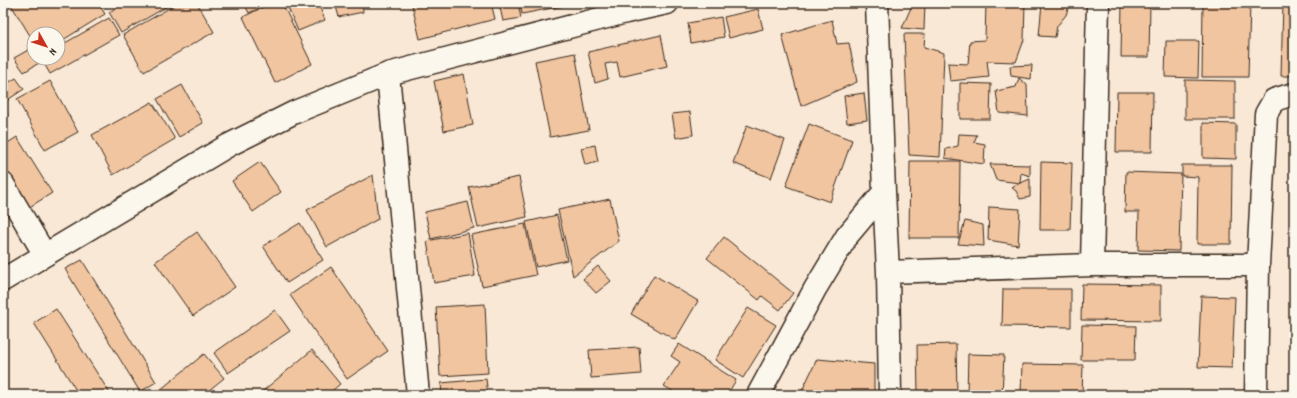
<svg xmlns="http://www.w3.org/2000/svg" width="1297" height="398" font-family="Dekko,sans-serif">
<rect width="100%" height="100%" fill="#f8e8d5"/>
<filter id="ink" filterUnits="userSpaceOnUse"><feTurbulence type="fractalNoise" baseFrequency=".025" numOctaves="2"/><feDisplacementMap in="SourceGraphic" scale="8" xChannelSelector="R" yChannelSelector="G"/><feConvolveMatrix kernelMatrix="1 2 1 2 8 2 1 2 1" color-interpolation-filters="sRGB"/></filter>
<g filter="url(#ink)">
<!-- building -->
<path fill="#f1c5a0" stroke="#3b2a1e" d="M 10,3 L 98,3 L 105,14 L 58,43 L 58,34 L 34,34 L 34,42 Z
M 125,3 L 173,3 L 121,33 L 109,12 Z
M 178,3 L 197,3 L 214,32 L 144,72 L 123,35 Z
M 244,3 L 270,3 L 249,13 Z
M 271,3 L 282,3 L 312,64 L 275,83 L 243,17 Z
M 286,3 L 318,3 L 325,20 L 298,31 Z
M 335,3 L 362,3 L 363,12 L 339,17 Z
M 420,3 L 491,3 L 495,19 L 420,39 L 412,5 Z
M 499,3 L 518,3 L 521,18 L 503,21 Z
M 520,3 L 562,3 L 563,6 L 522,14 Z
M 913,3 L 925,3 L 924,30 L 902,28 Z
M 986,3 L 1025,3 L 1024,40 L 1016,62 L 987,61 L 989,77 L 950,81 L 948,63 L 968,64 L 970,41 L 985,40 Z
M 1042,3 L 1070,3 L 1066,15 L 1057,26 L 1055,37 L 1039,36 Z
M 1122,3 L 1150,3 L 1149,57 L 1121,57 Z
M 1203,3 L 1250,3 L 1248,77 L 1202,77 Z
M 1283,3 L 1294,3 L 1294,76 L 1281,76 Z
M 758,9 L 763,29 L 729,38 L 724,17 Z
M 721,17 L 724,37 L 691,43 L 688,23 Z
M 109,18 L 119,35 L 50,74 L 41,58 L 58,58 L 58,47 Z
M 832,20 L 837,44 L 849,43 L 857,82 L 801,106 L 782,35 Z
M 904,34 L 925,34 L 924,47 L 944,53 L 940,157 L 909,155 Z
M 661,35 L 667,66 L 620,77 L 617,62 L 605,64 L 608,79 L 595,83 L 588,52 Z
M 1166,41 L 1199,41 L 1198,78 L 1165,77 Z
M 30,49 L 34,55 L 34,58 L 36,58 L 39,63 L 24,72 L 14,58 Z
M 575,53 L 589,130 L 550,137 L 535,61 Z
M 1032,65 L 1031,79 L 1011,76 L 1010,66 Z
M 464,74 L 473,125 L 444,131 L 434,81 Z
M 16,78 L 24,89 L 3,103 L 3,86 Z
M 1019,78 L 1027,85 L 1028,116 L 999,113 L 996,91 L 1016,87 Z
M 1185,80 L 1235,81 L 1235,119 L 1185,119 Z
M 50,81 L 78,132 L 45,150 L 17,99 Z
M 960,83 L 991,84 L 990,119 L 960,119 Z
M 182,85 L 203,123 L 179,137 L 157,99 Z
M 1117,92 L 1153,92 L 1152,152 L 1116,152 Z
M 864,93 L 867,120 L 847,123 L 844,96 Z
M 152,102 L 175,139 L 113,175 L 92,135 Z
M 3,108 L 8,115 L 3,117 Z
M 690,112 L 693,135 L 676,138 L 672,114 Z
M 1203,123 L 1236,124 L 1236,159 L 1203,158 Z
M 809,124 L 852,140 L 830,202 L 786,186 Z
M 747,125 L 785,140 L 771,178 L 733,163 Z
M 959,134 L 977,135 L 974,142 L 985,144 L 984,164 L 945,158 L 946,149 L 958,146 Z
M 17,137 L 52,193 L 28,208 L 3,168 L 3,146 Z
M 595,145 L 598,162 L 585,165 L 581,148 Z
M 910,161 L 960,161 L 959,238 L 909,238 Z
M 260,162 L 281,192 L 253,212 L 232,181 Z
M 1041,162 L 1072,163 L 1070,230 L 1040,230 Z
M 990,164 L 1030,165 L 1030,176 L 1021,173 L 1020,183 L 996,180 Z
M 1182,165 L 1232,165 L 1231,244 L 1197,244 L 1198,177 L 1182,176 Z
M 1126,172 L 1181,174 L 1179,251 L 1138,250 L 1139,212 L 1125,212 Z
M 373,175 L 378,219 L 327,247 L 307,210 Z
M 519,177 L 527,217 L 478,228 L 469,187 Z
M 1030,179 L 1030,197 L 1020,199 L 1016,191 L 1011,187 Z
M 610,199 L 619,241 L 573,276 L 558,210 Z
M 468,202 L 474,228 L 431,239 L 425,212 Z
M 989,207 L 1020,209 L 1018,245 L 988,240 Z
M 557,215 L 567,260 L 536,267 L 526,222 Z
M 965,221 L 983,225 L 984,246 L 958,244 Z
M 300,223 L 323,260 L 287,283 L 263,246 Z
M 525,224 L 536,275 L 482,286 L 471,235 Z
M 197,232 L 235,287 L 193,316 L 155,262 Z
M 468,233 L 475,276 L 434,283 L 427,241 Z
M 724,237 L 793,293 L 780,310 L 762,296 L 759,300 L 707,258 Z
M 82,260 L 156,382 L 140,392 L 65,269 Z
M 598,266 L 611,281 L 596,293 L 583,279 Z
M 331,267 L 388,351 L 347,379 L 290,295 Z
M 654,275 L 698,301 L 675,340 L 631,314 Z
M 1082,284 L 1161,285 L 1161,321 L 1081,320 Z
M 1003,289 L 1071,289 L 1071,327 L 1002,326 Z
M 1201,296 L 1235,297 L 1232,368 L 1198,367 Z
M 485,304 L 488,373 L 440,376 L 436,307 Z
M 748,308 L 776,325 L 743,378 L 715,360 Z
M 56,309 L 111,395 L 79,395 L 34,323 Z
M 275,310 L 290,331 L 228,373 L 214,353 Z
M 1082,325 L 1136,326 L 1135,360 L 1081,360 Z
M 679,344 L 736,380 L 727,395 L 679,395 L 664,386 L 680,362 L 671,356 Z
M 956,344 L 957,395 L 918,395 L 917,345 Z
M 639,347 L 641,374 L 591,378 L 589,350 Z
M 312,350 L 340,384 L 327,395 L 258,395 Z
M 204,354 L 224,378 L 203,395 L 154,395 Z
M 968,354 L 1004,355 L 1002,395 L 967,395 Z
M 817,359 L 874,364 L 874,395 L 800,395 Z
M 1022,364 L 1083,365 L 1082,395 L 1021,393 Z
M 486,379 L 488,395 L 442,395 L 441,383 Z"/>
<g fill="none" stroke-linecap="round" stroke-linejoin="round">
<defs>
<path id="street" d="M 877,3 L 884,192 L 888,272 L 890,395
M 388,74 L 418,395
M 3,184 L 45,255
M 1092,265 L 1098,3
M 888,272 L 1092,265 L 1258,265
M 3,280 L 229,145 L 295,112 L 388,74 L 626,12 L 667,3
M 758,395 L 815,289 L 847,236 L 884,192
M 1256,395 L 1258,265 L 1266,114 L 1274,100 L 1290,95 L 1294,95"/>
</defs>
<!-- street casing -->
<use href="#street" stroke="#3b2a1e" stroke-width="25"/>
<!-- street -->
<use href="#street" stroke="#fbf7ec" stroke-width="22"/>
</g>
</g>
<!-- margin -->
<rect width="1297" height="398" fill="none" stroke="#fbf7ec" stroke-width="16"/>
<rect x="8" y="8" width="1281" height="382" fill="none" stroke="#3b2a1e" stroke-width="1.5" filter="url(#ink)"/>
<!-- north arrow -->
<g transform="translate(46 46) rotate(129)"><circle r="19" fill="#fbf7ec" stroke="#aea59a"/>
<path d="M0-3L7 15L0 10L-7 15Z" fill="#c8321e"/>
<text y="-6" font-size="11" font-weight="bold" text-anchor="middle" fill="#3b2a1e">N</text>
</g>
</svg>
